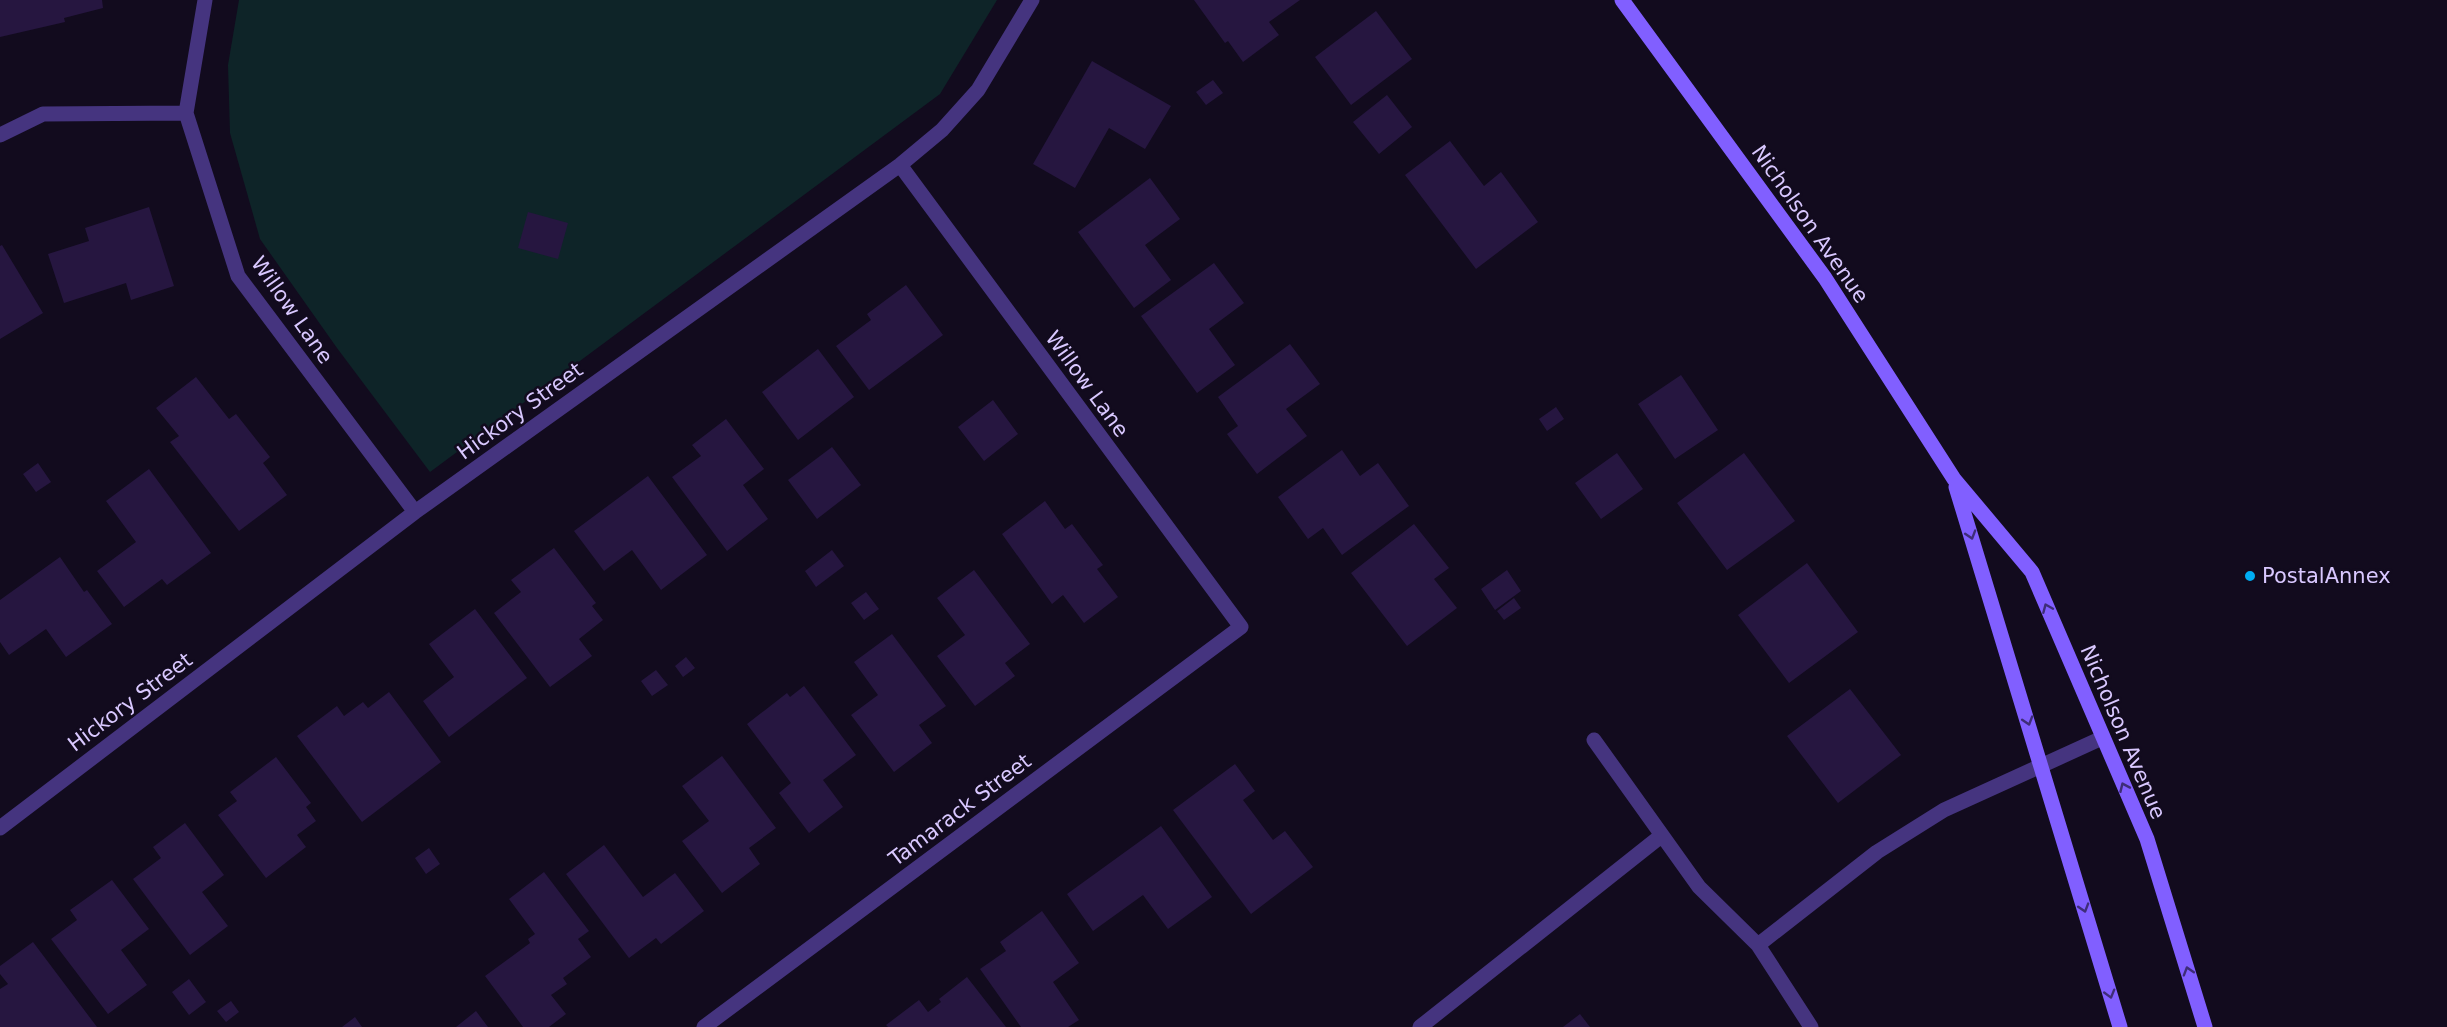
<svg xmlns="http://www.w3.org/2000/svg" width="2447" height="1027" font-family="'DejaVu Sans',sans-serif">
<rect width="100%" height="100%" fill="#120b1e"/>
<!-- green -->
<path fill="#0e2428" d="M 239,0 L 997,0 L 940,94 L 430,472 L 337,348 L 260,239 L 230,133 L 228,65 Z"/>
<!-- building -->
<path fill="#261640" d="M 0,0 L 102,0 L 103,8 L 64,18 L 65,22 L 0,37 Z
M 1194,0 L 1300,0 L 1269,22 L 1279,35 L 1243,62 L 1228,41 L 1225,43 Z
M 1376,11 L 1412,59 L 1351,105 L 1315,57 Z
M 1092,61 L 1171,106 L 1145,149 L 1109,128 L 1075,188 L 1033,164 Z
M 1213,80 L 1223,93 L 1206,105 L 1196,92 Z
M 1387,95 L 1412,127 L 1379,154 L 1353,122 Z
M 1450,141 L 1484,186 L 1501,172 L 1538,222 L 1476,269 L 1405,175 Z
M 1150,178 L 1180,219 L 1145,245 L 1171,280 L 1134,308 L 1078,232 Z
M 149,207 L 174,286 L 131,300 L 126,283 L 64,303 L 48,254 L 89,241 L 85,228 Z
M 528,212 L 568,223 L 558,259 L 518,248 Z
M 2,245 L 43,313 L 0,339 L 0,246 Z
M 1214,263 L 1244,303 L 1209,329 L 1235,365 L 1197,393 L 1141,316 Z
M 906,285 L 943,335 L 869,390 L 836,346 L 871,320 L 867,314 Z
M 1290,344 L 1320,384 L 1286,409 L 1307,436 L 1257,474 L 1227,434 L 1238,426 L 1218,397 Z
M 818,349 L 854,397 L 798,440 L 762,392 Z
M 1681,375 L 1718,430 L 1675,459 L 1638,404 Z
M 196,377 L 229,419 L 236,414 L 270,457 L 263,463 L 287,495 L 239,531 L 170,442 L 179,436 L 156,408 Z
M 993,400 L 1018,434 L 984,461 L 958,427 Z
M 1556,407 L 1564,419 L 1547,431 L 1539,419 Z
M 726,419 L 764,469 L 743,485 L 768,519 L 727,551 L 672,477 L 701,456 L 692,445 Z
M 832,447 L 861,485 L 817,519 L 788,480 Z
M 1342,450 L 1360,476 L 1378,463 L 1409,506 L 1342,555 L 1323,528 L 1308,539 L 1278,497 Z
M 1617,453 L 1643,489 L 1601,519 L 1575,483 Z
M 1744,453 L 1795,521 L 1727,570 L 1677,503 Z
M 38,463 L 51,482 L 36,492 L 23,474 Z
M 149,469 L 211,553 L 167,585 L 162,579 L 124,607 L 97,571 L 136,542 L 106,501 Z
M 648,476 L 707,555 L 661,590 L 632,550 L 604,571 L 574,531 Z
M 1045,501 L 1065,529 L 1072,524 L 1103,565 L 1097,569 L 1118,597 L 1084,623 L 1063,595 L 1052,604 L 1002,534 Z
M 1414,524 L 1449,568 L 1434,579 L 1457,608 L 1407,646 L 1351,573 Z
M 554,548 L 596,603 L 592,606 L 603,620 L 579,639 L 592,656 L 550,687 L 494,613 L 521,592 L 511,580 Z
M 832,550 L 844,566 L 816,587 L 805,571 Z
M 60,557 L 84,592 L 87,590 L 112,624 L 66,657 L 46,629 L 9,655 L 0,642 L 0,600 Z
M 1807,563 L 1858,632 L 1789,683 L 1738,615 Z
M 974,570 L 1030,644 L 1005,663 L 1015,676 L 975,706 L 937,656 L 965,635 L 937,598 Z
M 1507,570 L 1521,591 L 1495,610 L 1481,589 Z
M 866,592 L 879,609 L 864,620 L 851,603 Z
M 1514,598 L 1521,608 L 1504,620 L 1497,611 Z
M 475,609 L 527,678 L 449,737 L 423,701 L 454,677 L 429,644 Z
M 892,634 L 946,706 L 919,725 L 932,743 L 894,772 L 851,715 L 878,695 L 854,662 Z
M 686,657 L 695,668 L 683,677 L 675,666 Z
M 656,670 L 668,685 L 652,696 L 641,681 Z
M 804,686 L 856,755 L 823,780 L 843,807 L 809,833 L 779,793 L 791,783 L 747,724 L 787,693 L 790,697 Z
M 1850,689 L 1901,755 L 1838,803 L 1787,736 Z
M 389,692 L 441,762 L 362,822 L 297,736 L 337,706 L 344,716 L 363,702 L 368,708 Z
M 722,756 L 776,828 L 749,848 L 760,864 L 722,893 L 682,841 L 709,821 L 682,786 Z
M 276,757 L 311,803 L 306,807 L 316,821 L 297,835 L 306,847 L 266,878 L 218,815 L 237,801 L 230,792 Z
M 1235,764 L 1255,791 L 1243,800 L 1273,840 L 1285,831 L 1313,867 L 1251,914 L 1173,810 Z
M 185,823 L 224,875 L 202,892 L 228,926 L 190,955 L 133,879 L 161,858 L 153,847 Z
M 1161,826 L 1212,897 L 1168,929 L 1143,895 L 1093,931 L 1067,894 Z
M 604,845 L 643,897 L 675,873 L 704,911 L 661,944 L 656,938 L 629,958 L 566,874 Z
M 429,848 L 440,864 L 426,874 L 415,858 Z
M 544,872 L 589,931 L 578,939 L 591,957 L 563,978 L 567,984 L 551,995 L 566,1014 L 549,1027 L 523,1027 L 485,976 L 530,943 L 528,939 L 535,934 L 509,899 Z
M 112,880 L 149,929 L 121,950 L 147,985 L 108,1014 L 51,939 L 77,920 L 70,910 Z
M 1042,911 L 1079,963 L 1053,982 L 1079,1020 L 1068,1027 L 1021,1027 L 980,969 L 1006,951 L 1000,942 Z
M 33,942 L 97,1027 L 0,1027 L 0,989 L 8,984 L 0,974 L 0,966 Z
M 967,977 L 1006,1027 L 888,1027 L 886,1025 L 919,1000 L 928,1012 L 941,1002 L 939,999 Z
M 189,979 L 206,1002 L 189,1015 L 172,992 Z
M 231,1001 L 239,1012 L 226,1022 L 217,1011 Z
M 476,1011 L 488,1027 L 456,1027 Z
M 1580,1014 L 1590,1027 L 1563,1027 Z
M 355,1017 L 362,1027 L 342,1027 Z"/>
<g fill="none" stroke-linecap="round" stroke-linejoin="round">
<!-- lane -->
<path stroke="#45347f" stroke-width="15" d="M 1594,740 L 1699,887 L 1758,945 L 1877,852 L 1944,810 L 2102,738
M 1758,945 L 1811,1027
M 1420,1027 L 1661,836"/>
<!-- street -->
<path stroke="#45347f" stroke-width="15" d="M 205,0 L 186,113 L 238,276 L 415,512
M 0,135 L 43,114 L 186,113
M 0,828 L 415,512 L 900,165 L 942,130 L 978,90 L 1032,0
M 704,1027 L 1241,627 L 900,165"/>
<!-- secondary -->
<path stroke="#815fff" stroke-width="15" d="M 1622,0 L 1825,278 L 1954,479 L 2032,572 L 2147,839 L 2205,1027
M 1956,487 L 2120,1027"/>
</g>
<!-- one-way arrows -->
<defs><path id="oneway-chevron" d="M-2-3.5L2.5 0L-2 3.5" fill="none" stroke-width="1.6" stroke-linecap="round" stroke-linejoin="round" transform="scale(1.5)"/></defs>
<g stroke="#3e2d78">
<use href="#oneway-chevron" transform="translate(1971 535) rotate(73)"/>
<use href="#oneway-chevron" transform="translate(2047 608) rotate(-113)"/>
<use href="#oneway-chevron" transform="translate(2028 721) rotate(73)"/>
<use href="#oneway-chevron" transform="translate(2124 787) rotate(-114)"/>
<use href="#oneway-chevron" transform="translate(2084 908) rotate(73)"/>
<use href="#oneway-chevron" transform="translate(2188 971) rotate(-107)"/>
<use href="#oneway-chevron" transform="translate(2110 994) rotate(74)"/>
</g>
<!-- markers -->
<circle fill="#00adf3" stroke="#120b1e" stroke-width="2" cx="2250" cy="576" r="6"/>
<g text-anchor="middle" dominant-baseline="central" stroke-width="5" stroke-linejoin="round" paint-order="stroke">
<!-- street labels -->
<g font-size="21" fill="#d9c8ff" stroke="#120b1e">
<text transform="translate(1810 224) rotate(55)">Nicholson Avenue</text>
<text transform="translate(292 310) rotate(55)">Willow Lane</text>
<text transform="translate(1087 384) rotate(54)">Willow Lane</text>
<text transform="translate(520 411) rotate(-36)">Hickory Street</text>
<text transform="translate(130 702) rotate(-37)">Hickory Street</text>
<text transform="translate(2123 732) rotate(67)">Nicholson Avenue</text>
<text transform="translate(960 810) rotate(-37)">Tamarack Street</text>
</g>
<!-- poi labels -->
<g font-size="21" fill="#d9c8ff" stroke="#120b1e" text-anchor="start">
<text x="2262" y="576">PostalAnnex</text>
</g>
</g>
</svg>
